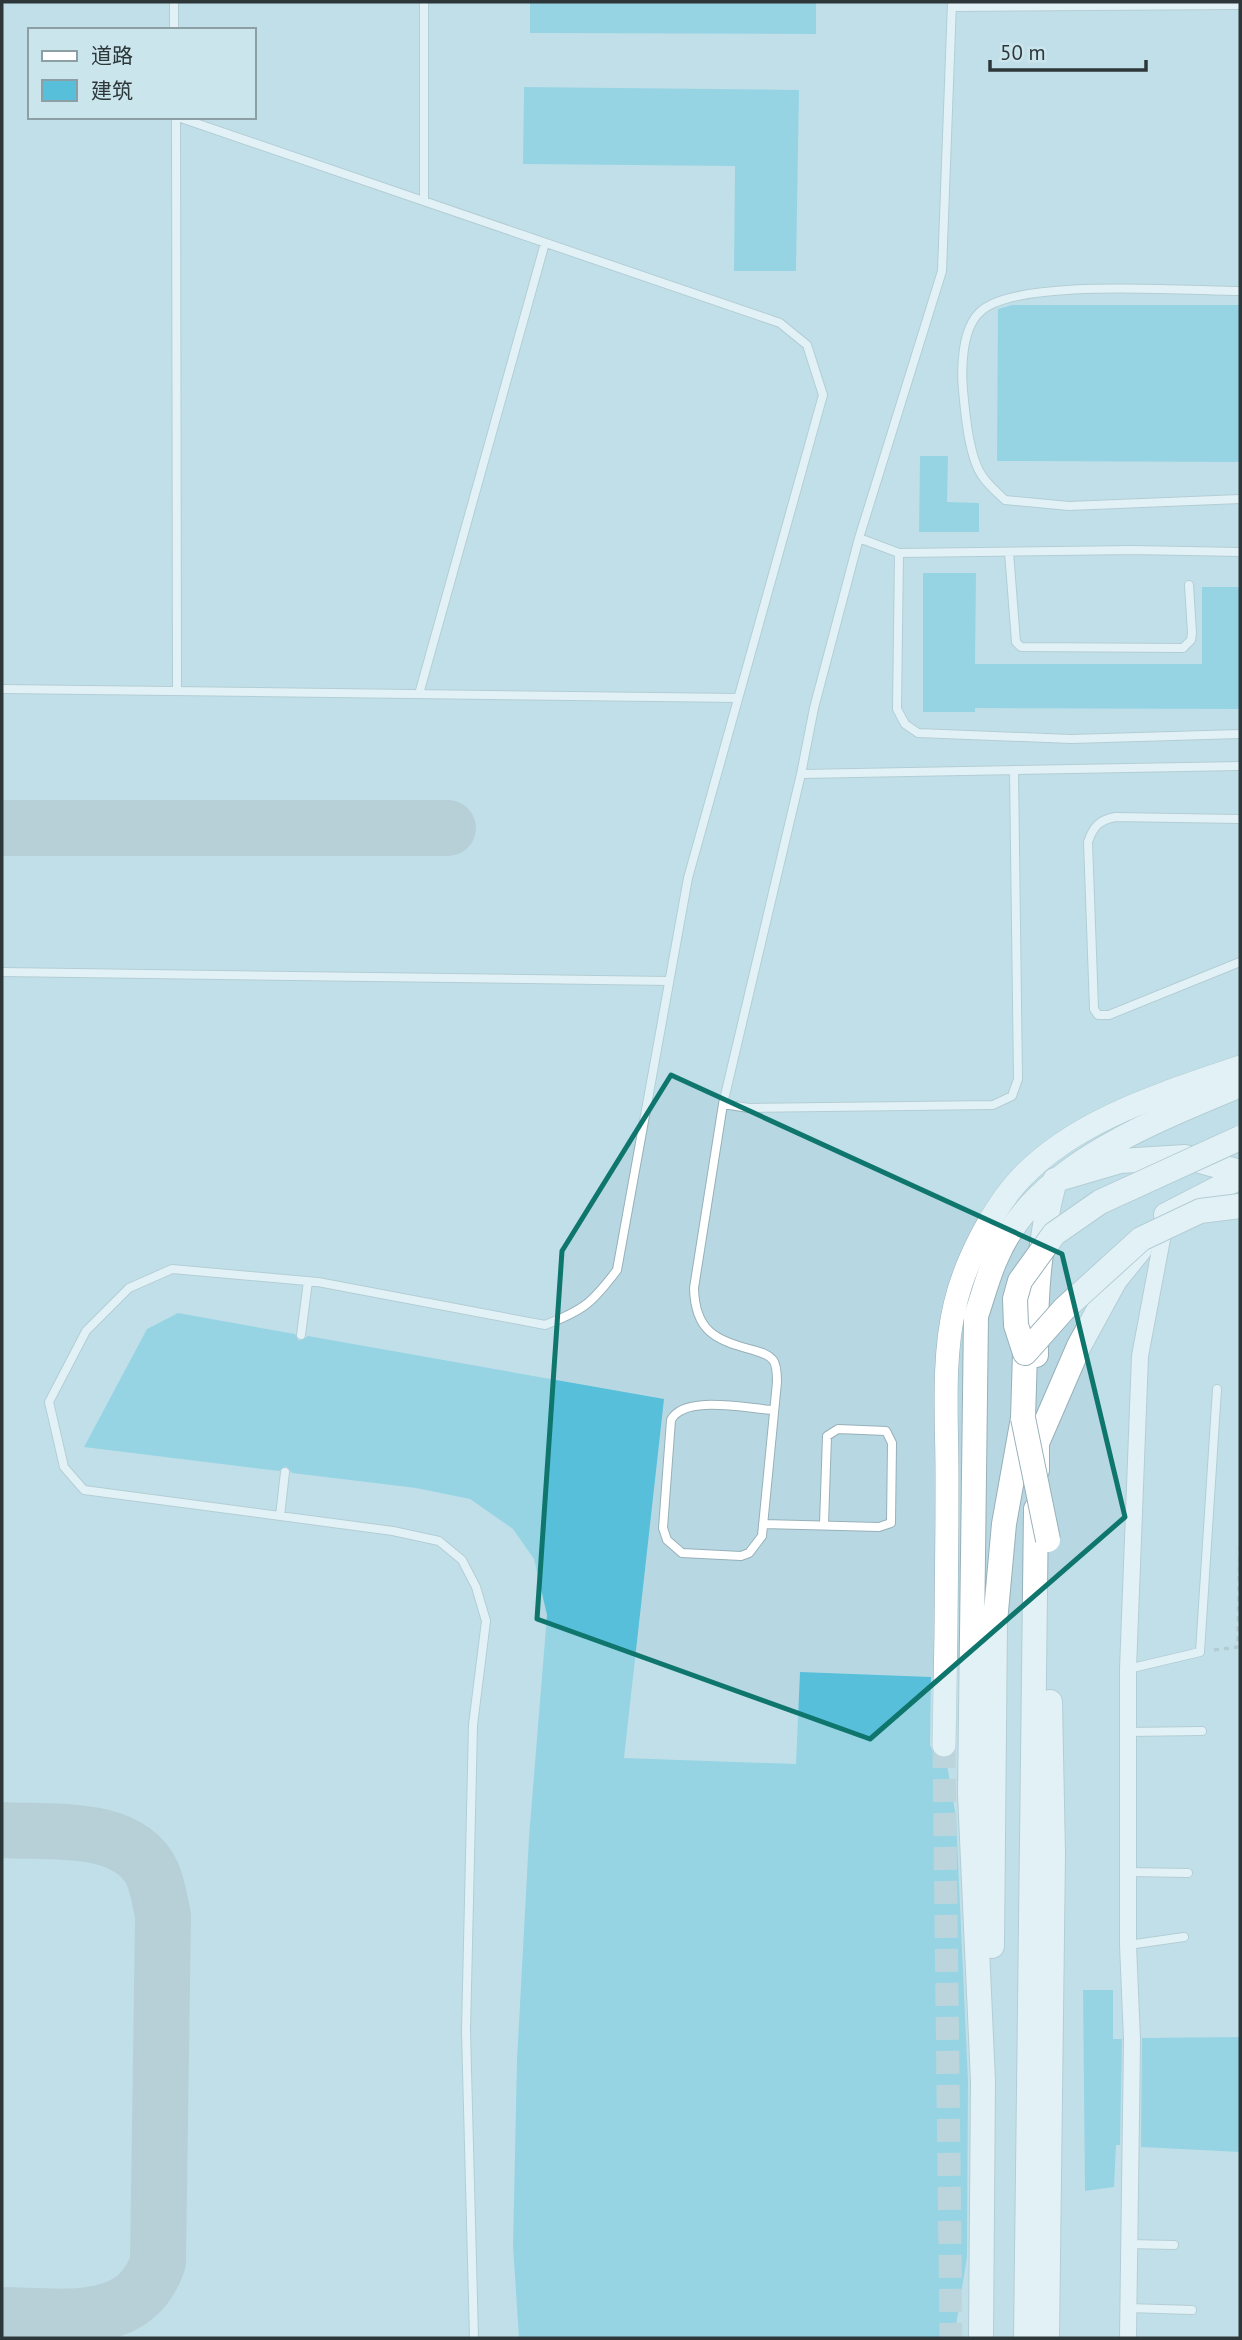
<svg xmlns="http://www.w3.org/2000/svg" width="1242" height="2340" font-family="'PT Sans','Noto Sans SC',sans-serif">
<rect width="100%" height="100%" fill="#cbe5ed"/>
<!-- built -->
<path fill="#b7d8e3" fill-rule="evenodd" d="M 2,2 L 1240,2 L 1240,2338 L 2,2338 ZM 30,30 L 254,30 L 254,117 L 30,117 Z"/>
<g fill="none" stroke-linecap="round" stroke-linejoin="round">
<!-- taxiway -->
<path stroke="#a1b6be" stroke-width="56" d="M 2,828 L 448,828
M 2,1830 C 49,1833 128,1823 152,1873 C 158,1886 160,1902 163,1916 L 158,2262 C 135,2331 59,2315 2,2315"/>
</g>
<!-- building -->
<path fill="#58bfda" d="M 530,2 L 816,2 L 816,34 L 530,33 Z
M 524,87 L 799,90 L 796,271 L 734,271 L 735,166 L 523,164 Z
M 1012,305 L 1240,305 L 1240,462 L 997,461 L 998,309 Z
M 920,456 L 948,456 L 947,502 L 979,503 L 979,532 L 919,532 Z
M 923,573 L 976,573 L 975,664 L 1202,664 L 1202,587 L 1240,587 L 1240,709 L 975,708 L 975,712 L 923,712 Z
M 178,1313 L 295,1334 L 299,1341 L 308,1336 L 664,1399 L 624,1758 L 796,1764 L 800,1672 L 931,1677 L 930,1745 L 936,1757 L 946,1759 L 956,1817 L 968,2081 L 967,2257 L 954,2338 L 519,2338 L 513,2246 L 517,2060 L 529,1837 L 547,1615 L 534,1559 L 513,1529 L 470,1499 L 416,1488 L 292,1473 L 286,1466 L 279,1471 L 84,1447 L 147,1329 Z
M 1083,1990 L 1113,1990 L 1113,2039 L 1122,2039 L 1120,2145 L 1116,2145 L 1114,2187 L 1085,2191 Z
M 1240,2037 L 1240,2152 L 1141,2147 L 1142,2038 Z"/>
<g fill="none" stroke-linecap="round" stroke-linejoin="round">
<!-- secondary-tunnel -->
<path stroke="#abc2c9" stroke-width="23" stroke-dasharray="23 11" stroke-linecap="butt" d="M 944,1745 L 951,2338"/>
<defs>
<path id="service" d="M 174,2 L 174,30
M 952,2 L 942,271 L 859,538 L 814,708 L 801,774 L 1240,766
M 952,7 L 1240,5
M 176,117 L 177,691
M 178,117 L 780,323 L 807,345 L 823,395 L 688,878 L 617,1270 C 592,1303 584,1310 545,1325 L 318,1282 L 172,1269 L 129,1288 L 86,1331 L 49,1402 L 64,1467 L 84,1490 L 393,1531 L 439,1541 L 462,1560 L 476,1587 L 486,1621 L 473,1725 L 466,2031 L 474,2338
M 424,201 L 424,2
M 1240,291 C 1188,291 1012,277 979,313 C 962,330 961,368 963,390 C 965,412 969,459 983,477 C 989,486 998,493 1005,500 L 1069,506 L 1240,499
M 859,538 L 899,553 L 897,709 L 905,724 L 918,733 L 1071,739 L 1240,734
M 1009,552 L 1016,642 L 1021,647 L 1183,648 L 1191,640 L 1192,633 L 1189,585
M 899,553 L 1133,550 L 1240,552
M 2,689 L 738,698
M 419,694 L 545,243
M 1240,819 L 1115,817 C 1099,820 1093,827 1088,842 L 1094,1009 L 1098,1015 L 1109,1015 L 1240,962
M 2,972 L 669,981
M 723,1104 L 749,1108 L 993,1105 L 1012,1096 L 1018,1079 L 1014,770
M 301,1335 L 308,1281
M 774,1410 C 749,1409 684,1394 671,1420 L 663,1528 L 667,1540 L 682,1553 L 741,1556 L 749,1553 L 762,1536 L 777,1382 C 777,1375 777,1365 773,1360 C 768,1354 760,1352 753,1350 C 715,1340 695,1331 694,1288 L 723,1104 L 801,774
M 280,1516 L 285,1472
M 763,1524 L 879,1527 L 891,1523 L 892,1443 L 886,1431 L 838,1429 L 827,1436 L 824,1524
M 1128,1669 L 1200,1652 L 1217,1389
M 1128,1732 L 1202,1731
M 1128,1872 L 1188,1873
M 1128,1945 L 1184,1937
M 1128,2244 L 1174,2245
M 1128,2308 L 1192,2310"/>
<path id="minor" d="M 1128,2338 L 1132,2039 L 1128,1945 L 1128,1669 L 1140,1356 L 1165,1223"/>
<path id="secondary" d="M 944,1745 C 946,1655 947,1565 947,1474 C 947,1419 942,1359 955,1305 C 964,1265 992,1209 1020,1179 C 1076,1119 1165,1093 1240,1067"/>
<path id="primary" d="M 1166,1215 L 1240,1177
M 1036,1355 C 1035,1295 1039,1238 1055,1180 L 1120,1161 L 1185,1157 L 1240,1172
M 1037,1470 L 1037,1443 L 1079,1346 L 1115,1280 L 1140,1249
M 992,1946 L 995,1622 L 1004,1524 L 1023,1418 L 1025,1353
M 981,2338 L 983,2081 L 970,1794 L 976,1316 C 983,1296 988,1275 997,1256 C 1036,1165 1155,1121 1240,1085
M 1026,2338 L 1036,1509
M 1047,2338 L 1053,1854 L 1050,1702"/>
</defs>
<!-- service casing -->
<use href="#service" stroke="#97b0b8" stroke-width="10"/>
<!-- minor casing -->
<use href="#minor" stroke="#97b0b8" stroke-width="18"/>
<!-- secondary casing -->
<use href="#secondary" stroke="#97b0b8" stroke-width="24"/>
<!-- primary casing -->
<use href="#primary" stroke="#97b0b8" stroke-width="26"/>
<!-- path -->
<path stroke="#97acb2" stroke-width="3.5" stroke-dasharray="5 5" stroke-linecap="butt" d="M 1214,1650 L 1238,1647 L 1240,1545"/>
<!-- service -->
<use href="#service" stroke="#fff" stroke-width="8"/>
<!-- minor -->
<use href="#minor" stroke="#fff" stroke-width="16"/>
<!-- secondary -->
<use href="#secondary" stroke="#fff" stroke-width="23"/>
<!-- primary -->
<use href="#primary" stroke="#fff" stroke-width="24"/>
<defs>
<path id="primary-bridge" d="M 1240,1138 L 1100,1202 L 1054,1234 L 1020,1281 L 1015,1299 L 1016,1325 L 1025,1353 L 1064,1309 L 1141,1239 L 1200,1211 L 1240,1206
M 1023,1418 L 1048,1540"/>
</defs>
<!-- primary-bridge casing -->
<use href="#primary-bridge" stroke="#97b0b8" stroke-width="26" stroke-linecap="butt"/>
<!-- primary-bridge -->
<use href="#primary-bridge" stroke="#fff" stroke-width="24"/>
</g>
<!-- marked area -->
<path d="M0 0H1242V2340H0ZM 671,1075 L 1062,1254 L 1125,1517 L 870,1739 L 537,1619 L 562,1251 Z" fill="#cbe5ed" fill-opacity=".55" fill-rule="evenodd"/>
<path fill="none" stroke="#0f766e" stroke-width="5" stroke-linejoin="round" d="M 671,1075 L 1062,1254 L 1125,1517 L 870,1739 L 537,1619 L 562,1251 Z"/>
<!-- border -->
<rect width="1242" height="2340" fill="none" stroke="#2d373a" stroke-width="7"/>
<!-- legend -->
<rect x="28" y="28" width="228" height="91" fill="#cbe5ed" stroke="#8c9fa5" stroke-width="2"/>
<rect x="42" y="51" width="35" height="10" fill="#ffffff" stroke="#8c9fa5" stroke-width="2"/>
<text x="91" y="63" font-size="21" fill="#2d373a">道路</text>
<rect x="42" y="80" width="35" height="21" fill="#58bfda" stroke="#8c9fa5" stroke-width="2"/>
<text x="91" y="98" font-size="21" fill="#2d373a">建筑</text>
<!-- scale -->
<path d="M990 60v10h156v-10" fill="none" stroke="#2d373a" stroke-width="3.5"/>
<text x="1000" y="60" font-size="21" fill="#2d373a" stroke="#cbe5ed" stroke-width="5" paint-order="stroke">50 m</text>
</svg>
